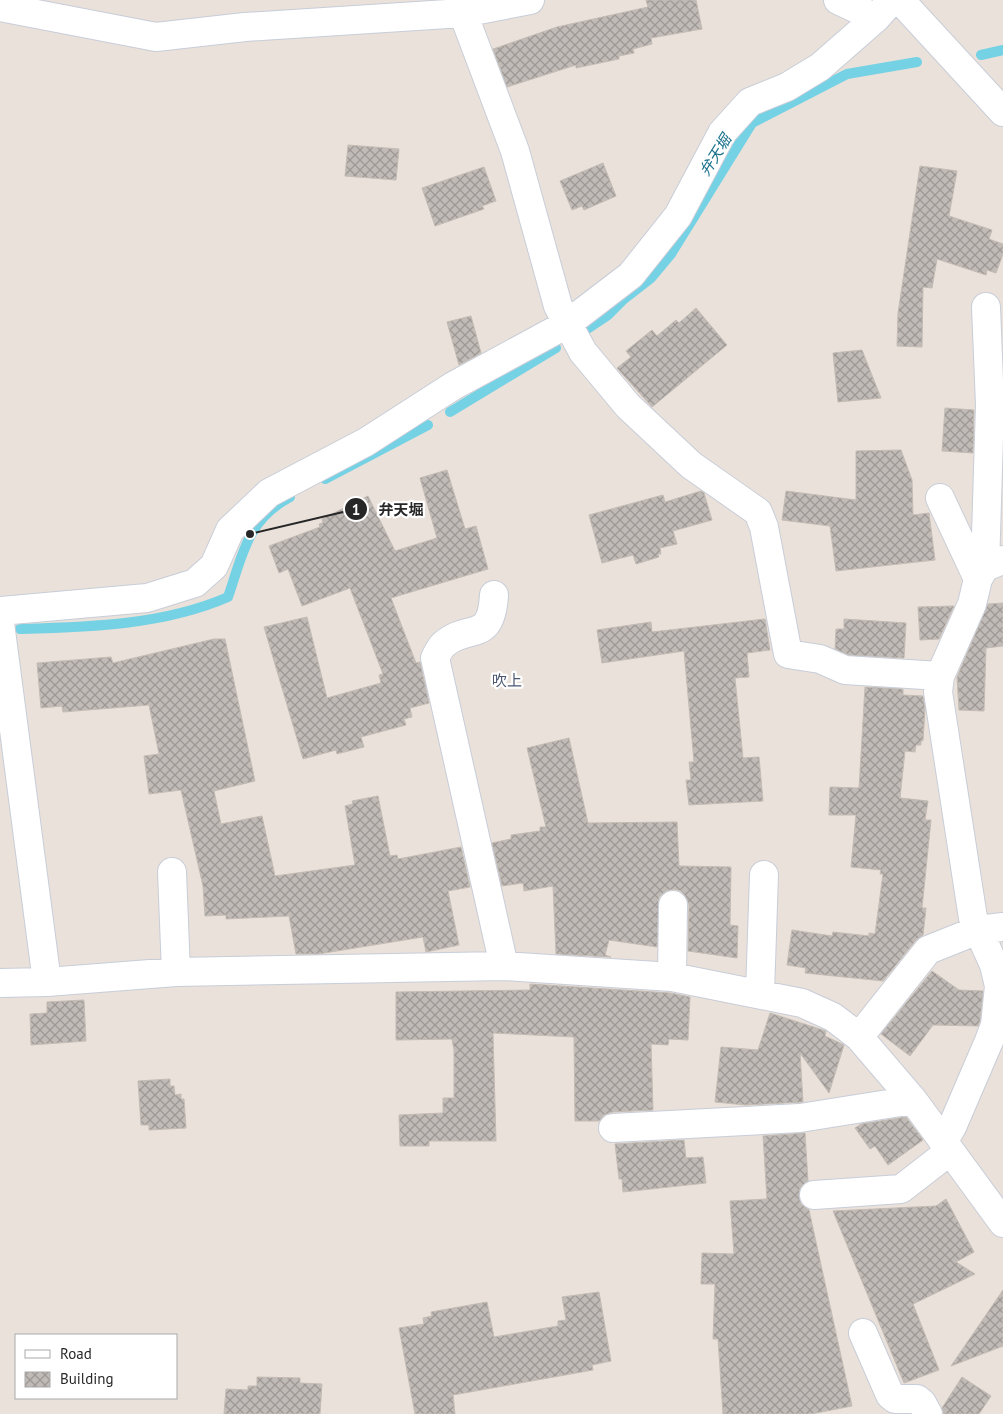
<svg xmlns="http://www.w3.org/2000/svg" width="1003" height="1414" font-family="'PT Sans','Noto Sans JP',sans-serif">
<defs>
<pattern id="building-cross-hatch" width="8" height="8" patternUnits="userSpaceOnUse" patternTransform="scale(1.25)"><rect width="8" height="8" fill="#c1bbb7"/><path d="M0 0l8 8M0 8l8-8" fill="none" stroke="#9d9895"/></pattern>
</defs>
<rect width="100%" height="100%" fill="#e9e1da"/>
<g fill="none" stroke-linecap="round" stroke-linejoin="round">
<!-- stream -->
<path stroke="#74d2e4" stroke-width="10" d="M 981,55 L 1003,50
M 584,331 L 608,315 L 624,299 L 651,278 L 671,254 L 752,123 L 847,74 L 917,62
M 450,412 L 556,348
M 325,479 L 428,425
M 20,629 C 90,627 164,625 228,597 C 243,554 247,520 290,497"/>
</g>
<!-- building -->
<path fill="url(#building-cross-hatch)" stroke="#c4bcb4" d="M 646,0 L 696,0 L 702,29 L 651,38 L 652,44 L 633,49 L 634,53 L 619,56 L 619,59 L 576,68 L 576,65 L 507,87 L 493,49 L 557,27 L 648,7 Z
M 348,145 L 399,149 L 396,180 L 345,176 Z
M 603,163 L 616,196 L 584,210 L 582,206 L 572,210 L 560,181 Z
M 920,166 L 957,171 L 949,216 L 992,230 L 989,239 L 1003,244 L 1003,254 L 996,273 L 987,270 L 986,275 L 937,259 L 932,288 L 923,287 L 922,347 L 897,346 L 898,313 Z
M 484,167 L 496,201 L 482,206 L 484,209 L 435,226 L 422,188 Z
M 696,308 L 727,345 L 652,407 L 617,368 L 631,357 L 626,351 L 652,330 L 657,336 L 676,320 L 679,323 Z
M 471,316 L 481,353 L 459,365 L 447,322 Z
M 862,350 L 881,398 L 838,402 L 833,353 Z
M 945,408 L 974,410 L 973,453 L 942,451 Z
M 901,450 L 912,480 L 913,515 L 929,513 L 935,560 L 836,571 L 830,526 L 782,520 L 786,491 L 856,500 L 856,451 Z
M 447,470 L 465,529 L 476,526 L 488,569 L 391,598 L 416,663 L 420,662 L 429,703 L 410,708 L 412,717 L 404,719 L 406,725 L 361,737 L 364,747 L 337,754 L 336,750 L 303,759 L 264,627 L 307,617 L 327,698 L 381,683 L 379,675 L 383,674 L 350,588 L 302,606 L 288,569 L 279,573 L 269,546 L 320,527 L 319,524 L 323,523 L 322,519 L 368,496 L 395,551 L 437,538 L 420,478 Z
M 701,491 L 704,493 L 712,520 L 673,531 L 677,544 L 660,548 L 661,554 L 658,554 L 659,557 L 636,564 L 633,555 L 602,563 L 589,515 L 663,495 L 665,502 Z
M 1003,603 L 1003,646 L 986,648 L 984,711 L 959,710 L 957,677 L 988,604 Z
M 954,606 L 939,639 L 920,640 L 918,607 Z
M 765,619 L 770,650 L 747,653 L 749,677 L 735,678 L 743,758 L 759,757 L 763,801 L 689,805 L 686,780 L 691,780 L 689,762 L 694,762 L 684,651 L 602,663 L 597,630 L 651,622 L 652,632 Z
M 844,619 L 906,623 L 904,658 L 849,655 L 835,649 L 836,629 L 844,629 Z
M 214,639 L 225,639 L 255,781 L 214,791 L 221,824 L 262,816 L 275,876 L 355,865 L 345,806 L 353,804 L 352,801 L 378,796 L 390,856 L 397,855 L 398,859 L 461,847 L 470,887 L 448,891 L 459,945 L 426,952 L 423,937 L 318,954 L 296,954 L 289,916 L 226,919 L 226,915 L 205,916 L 203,886 L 181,790 L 149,794 L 144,756 L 159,754 L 149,705 L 63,712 L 62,706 L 41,708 L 37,663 L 111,657 L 113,663 Z
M 865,687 L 903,689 L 903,695 L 923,696 L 925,709 L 923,741 L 921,740 L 921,745 L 916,745 L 915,752 L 905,751 L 900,798 L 928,801 L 925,820 L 931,820 L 922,908 L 926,908 L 923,935 L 916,940 L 883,981 L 805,973 L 806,968 L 787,965 L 792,930 L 832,936 L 833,932 L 869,936 L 869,933 L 875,934 L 883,874 L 880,874 L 881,870 L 851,867 L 856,815 L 829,815 L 830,787 L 859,788 Z
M 569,738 L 588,823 L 677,822 L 679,866 L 731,867 L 730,925 L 738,926 L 737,958 L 688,951 L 689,905 L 686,897 L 681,891 L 674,889 L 666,891 L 659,897 L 657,947 L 609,940 L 605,955 L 611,957 L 556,954 L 553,886 L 524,891 L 523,883 L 502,886 L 492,843 L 511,839 L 511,835 L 540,831 L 540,827 L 546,827 L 527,748 Z
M 932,971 L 959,990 L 983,991 L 980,1021 L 978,1026 L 933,1025 L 910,1056 L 881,1034 Z
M 530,984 L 670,993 L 690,997 L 688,1040 L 669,1039 L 668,1045 L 651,1044 L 653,1110 L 612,1112 L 604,1115 L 599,1121 L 575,1121 L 574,1037 L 493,1033 L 496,1141 L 429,1141 L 429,1146 L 400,1146 L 399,1115 L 443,1113 L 443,1098 L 454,1098 L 454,1050 L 452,1039 L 396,1040 L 396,992 L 530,990 Z
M 84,1000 L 86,1041 L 31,1045 L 30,1014 L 47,1013 L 47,1002 Z
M 770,1013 L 826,1031 L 825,1036 L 844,1045 L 829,1093 L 800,1053 L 803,1102 L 746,1105 L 715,1102 L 721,1047 L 758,1050 Z
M 170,1079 L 170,1086 L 174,1086 L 175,1095 L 181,1094 L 181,1099 L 184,1099 L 186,1128 L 149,1130 L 149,1125 L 141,1125 L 138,1081 Z
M 906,1117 L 923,1140 L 888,1165 L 875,1146 L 870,1149 L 855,1128 L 861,1124 Z
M 805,1133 L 808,1181 L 800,1188 L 799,1197 L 801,1204 L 809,1210 L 852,1406 L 811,1414 L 723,1414 L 718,1339 L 713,1339 L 715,1284 L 701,1284 L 702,1253 L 734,1254 L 730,1201 L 767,1199 L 763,1136 Z
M 684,1140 L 686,1158 L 703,1157 L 706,1183 L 623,1192 L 622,1179 L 619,1179 L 615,1144 Z
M 946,1199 L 974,1252 L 956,1262 L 975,1274 L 913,1304 L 939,1370 L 904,1383 L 833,1211 L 936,1206 Z
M 1003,1290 L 1003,1346 L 951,1366 Z
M 599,1292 L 611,1361 L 592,1365 L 593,1370 L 453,1395 L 455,1414 L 415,1414 L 399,1328 L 424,1324 L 423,1318 L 432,1316 L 431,1312 L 487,1302 L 494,1337 L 558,1326 L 558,1321 L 566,1320 L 562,1297 Z
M 257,1377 L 300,1378 L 300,1383 L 322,1384 L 320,1414 L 224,1414 L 226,1389 L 248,1390 L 248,1386 L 257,1386 Z
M 962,1377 L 991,1396 L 979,1414 L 944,1414 L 942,1408 Z"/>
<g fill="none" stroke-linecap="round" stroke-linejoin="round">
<defs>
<path id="minor" d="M 838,0 L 876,18
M 900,0 L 1003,112
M 0,7 L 156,37 L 245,27 L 463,13 L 530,0
M 463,13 L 515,151 L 558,306 L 583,352 L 628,406 L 691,465 L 758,512 L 764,527 L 788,654 L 820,659 L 845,670 L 940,676
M 940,498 L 978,579
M 985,567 L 990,405 L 986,307
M 494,595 C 491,645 469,622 443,645 C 440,648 437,654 435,658 L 504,966
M 0,611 L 147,598 L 195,583 L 214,566 L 230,530 L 269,493 L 366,442 L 453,386 L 567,324 L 631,275 L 678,216 L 722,133 L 750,102 L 787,87 L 820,67 L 876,18 L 892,0
M 0,623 L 47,982
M 172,872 L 176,972
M 672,977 L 673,905
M 0,983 L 47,982 L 176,972 L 504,966 L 672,977 L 802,1003 L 833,1017 L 859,1037 L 913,1100 L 1003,1223
M 760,993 L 764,875
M 859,1037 L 928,950 L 978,930 L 1003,927
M 613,1128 L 800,1118 L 913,1100
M 943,1142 L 952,1127 L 989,1041 L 995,1025 L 999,986 L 994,965 L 973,918 L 938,692 L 940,676 L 972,604 L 978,579 L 985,567 L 1003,560
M 814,1195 L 901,1189 L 950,1151
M 863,1333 L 890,1395 L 895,1399 L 917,1399 L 922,1403 L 928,1414"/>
</defs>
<!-- minor casing -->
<use href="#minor" stroke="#c8cdd8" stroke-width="30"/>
<!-- minor -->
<use href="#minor" stroke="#fff" stroke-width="28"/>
</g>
<g text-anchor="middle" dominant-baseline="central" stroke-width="4.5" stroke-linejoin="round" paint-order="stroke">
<!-- water labels -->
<g font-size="15" font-style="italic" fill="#18708b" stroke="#fff">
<text transform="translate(715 155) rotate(-58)">弁天堀</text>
</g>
<!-- neighbourhood labels -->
<g font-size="15" fill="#4c5774" stroke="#fff">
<text x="507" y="680">吹上</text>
</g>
</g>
<!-- callouts -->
<path fill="none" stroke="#272727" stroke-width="2" d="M250 534L356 509"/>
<g fill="#272727" stroke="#fff" stroke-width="2">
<circle cx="250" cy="534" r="5"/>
<circle cx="356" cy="509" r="12"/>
</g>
<g font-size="15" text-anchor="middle" font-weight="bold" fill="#fff">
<text x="356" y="515">1</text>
</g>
<g font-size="15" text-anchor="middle" font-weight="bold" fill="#272727" stroke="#fff" stroke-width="4.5" stroke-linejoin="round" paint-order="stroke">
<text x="401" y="515">弁天堀</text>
</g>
<!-- legend -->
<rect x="15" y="1334" width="162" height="65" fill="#ffffff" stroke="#a9a9a9"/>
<rect x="25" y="1350" width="25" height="8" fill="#ffffff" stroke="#a9a9a9"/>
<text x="60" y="1359" font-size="15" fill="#272727">Road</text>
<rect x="25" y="1372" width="25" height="15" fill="url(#building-cross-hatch)" stroke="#a9a9a9"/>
<text x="60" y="1384" font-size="15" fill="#272727">Building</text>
</svg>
